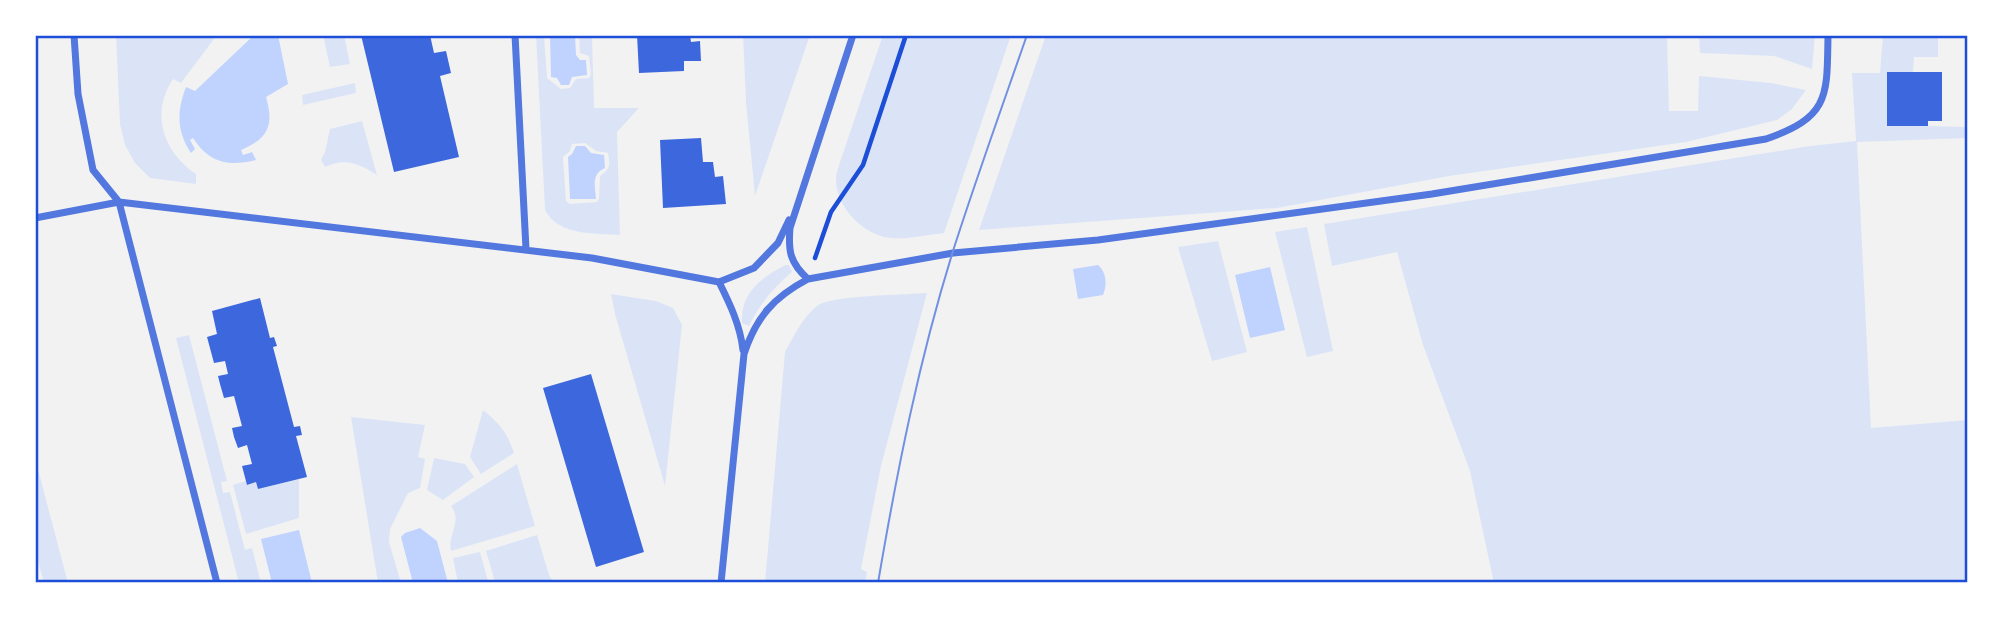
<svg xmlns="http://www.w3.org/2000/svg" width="2003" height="618" font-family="'Nunito Sans',sans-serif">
<rect width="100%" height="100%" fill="#f2f2f2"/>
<!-- green -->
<path fill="#dbe4f7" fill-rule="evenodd" d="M 116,35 L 217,35 L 181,83 L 173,79 C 150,114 163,151 196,174 L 196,184 L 150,178 L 135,163 L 125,145 L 120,124 Z
M 323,35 L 344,35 L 350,64 L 330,67 Z
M 536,35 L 544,35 L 547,78 L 561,89 L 570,88 L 576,79 L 589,78 L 591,75 L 589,56 L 580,53 L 579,35 L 592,35 L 594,108 L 639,108 L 617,132 L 620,235 C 594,233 558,236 545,210 ZM 585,143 L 596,151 L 608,153 C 610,167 611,167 600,176 L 599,198 L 597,202 L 570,204 L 566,201 L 563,157 L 570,151 L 572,144 Z
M 743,35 L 810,35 L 755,196 L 746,102 Z
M 883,35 L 1011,35 L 944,233 C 925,235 903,241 884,237 C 860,231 835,205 836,178 C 836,173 839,167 840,162 Z
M 1046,35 L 1546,35 L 1547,38 L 1573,35 L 1667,35 L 1669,111 L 1698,111 L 1699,76 L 1771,83 L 1806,90 L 1792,109 L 1777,120 L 1686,142 L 1449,176 L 1277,208 L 979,230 Z
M 1699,35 L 1815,35 L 1812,69 L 1774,56 L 1700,53 Z
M 1883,35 L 1938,35 L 1938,57 L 1914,57 L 1913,72 L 1887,72 L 1928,126 L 1968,127 L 1968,138 L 1857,142 L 1871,428 L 1968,420 L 1968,583 L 1494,583 L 1470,471 L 1423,345 L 1397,252 L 1332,266 L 1324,224 L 1810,146 L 1856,141 L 1852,73 L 1880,73 Z
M 355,83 L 356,93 L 303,105 L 302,95 Z
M 362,121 L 377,175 C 360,164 345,157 325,167 L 321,160 L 325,152 L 330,129 Z
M 1307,227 L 1333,351 L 1307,357 L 1275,232 Z
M 1218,241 L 1247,352 L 1212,361 L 1178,247 Z
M 785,265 L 789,265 L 792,272 C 774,287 759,305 749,326 L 742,323 C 740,293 761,278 785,265 Z
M 927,293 L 881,466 L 861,569 L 867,572 L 865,583 L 765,583 L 785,352 C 794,336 802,318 817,306 C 831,295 905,295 927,293 Z
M 611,294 L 656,301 L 673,308 L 682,325 L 665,486 L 615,314 Z
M 189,335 L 227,481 L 221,482 L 223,493 L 230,492 L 245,550 L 252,548 L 261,583 L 239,583 L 176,338 Z
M 483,410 C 500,424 507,432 514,453 L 481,474 L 470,457 Z
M 351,417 L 425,425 L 418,457 L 425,459 L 420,488 L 408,493 L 390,529 L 389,542 L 401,583 L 378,583 Z
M 35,458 L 68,583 L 44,583 L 35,550 Z
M 434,458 L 465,464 L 474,477 L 443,500 L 427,490 Z
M 517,464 L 535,526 L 451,551 C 447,535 463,521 451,506 Z
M 299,479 L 299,518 L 246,534 L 233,485 L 246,481 L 248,485 L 256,482 L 258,489 Z
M 537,535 L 549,575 L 554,583 L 495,582 L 486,551 Z
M 480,552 L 488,581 L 475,583 L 458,583 L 453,558 Z"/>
<!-- water -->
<path fill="#bfd3fe" d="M 254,35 L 278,35 L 288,84 L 266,97 C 274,125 269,138 241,150 L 243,155 L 252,152 L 256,160 C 229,167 209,163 193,138 L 190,140 L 195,149 L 191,153 C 176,130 177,111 186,87 L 195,91 Z
M 550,35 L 575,35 L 576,55 L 580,60 L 586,60 L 587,75 L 572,77 L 569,85 L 561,85 L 557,78 L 551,77 Z
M 576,146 L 585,146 L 591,153 L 604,155 L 605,168 C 591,174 595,186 596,199 L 570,199 L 568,157 L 572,154 Z
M 1098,265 C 1107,273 1107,285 1103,295 L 1078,299 L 1073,269 Z
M 1270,267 L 1285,330 L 1250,338 L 1235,275 Z
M 420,528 L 437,541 L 448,583 L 413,583 L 401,537 L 405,533 Z
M 299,530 L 312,583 L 272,583 L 261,539 Z"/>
<!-- building -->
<path fill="#3d67dc" d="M 361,35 L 430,35 L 434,53 L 446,51 L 451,73 L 440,76 L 459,157 L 394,172 Z
M 637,35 L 690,35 L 691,42 L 700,41 L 701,61 L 684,61 L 684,71 L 639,73 Z
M 1887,72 L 1942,72 L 1942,121 L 1928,121 L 1928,126 L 1887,126 Z
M 701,138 L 703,162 L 713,162 L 715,177 L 723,176 L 726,204 L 663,208 L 660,140 Z
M 260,298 L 270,338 L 274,337 L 277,346 L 273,347 L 294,427 L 300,426 L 302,435 L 296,436 L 307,477 L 258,489 L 256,482 L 247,485 L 242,466 L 252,464 L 247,445 L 238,448 L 234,437 L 232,428 L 242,426 L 234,396 L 224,398 L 220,384 L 218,376 L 228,374 L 225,361 L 214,363 L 207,337 L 217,334 L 212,311 Z
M 591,374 L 644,552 L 596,567 L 543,388 Z"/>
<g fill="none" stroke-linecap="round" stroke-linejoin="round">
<!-- path -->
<path stroke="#1d4ed8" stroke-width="4.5" d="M 815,258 L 831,212 L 863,165 L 906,35"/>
<!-- minor -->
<path stroke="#5277de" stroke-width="7" d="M 74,35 L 78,94 L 93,170 L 119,202 L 217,583
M 515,35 L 526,249
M 35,218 L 119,202 L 592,258 L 719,282
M 808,279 C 790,263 788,251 790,228 L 853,35
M 719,282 L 754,268 L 778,243 L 789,220
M 719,282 C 730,304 740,325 743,350
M 721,583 L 744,354 C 756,317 774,297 808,279 L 953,253 L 1098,240 L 1432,194 L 1766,139 C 1830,117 1827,96 1828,35"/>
<!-- tram -->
<path stroke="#7290e2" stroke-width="2" d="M 878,583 C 897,471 919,360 953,251 C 976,179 1002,107 1027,35"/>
</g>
<!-- border -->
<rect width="2003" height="618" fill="none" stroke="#ffffff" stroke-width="74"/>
<rect x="37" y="37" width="1929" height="544" fill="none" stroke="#1d4ed8" stroke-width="2.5"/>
</svg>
